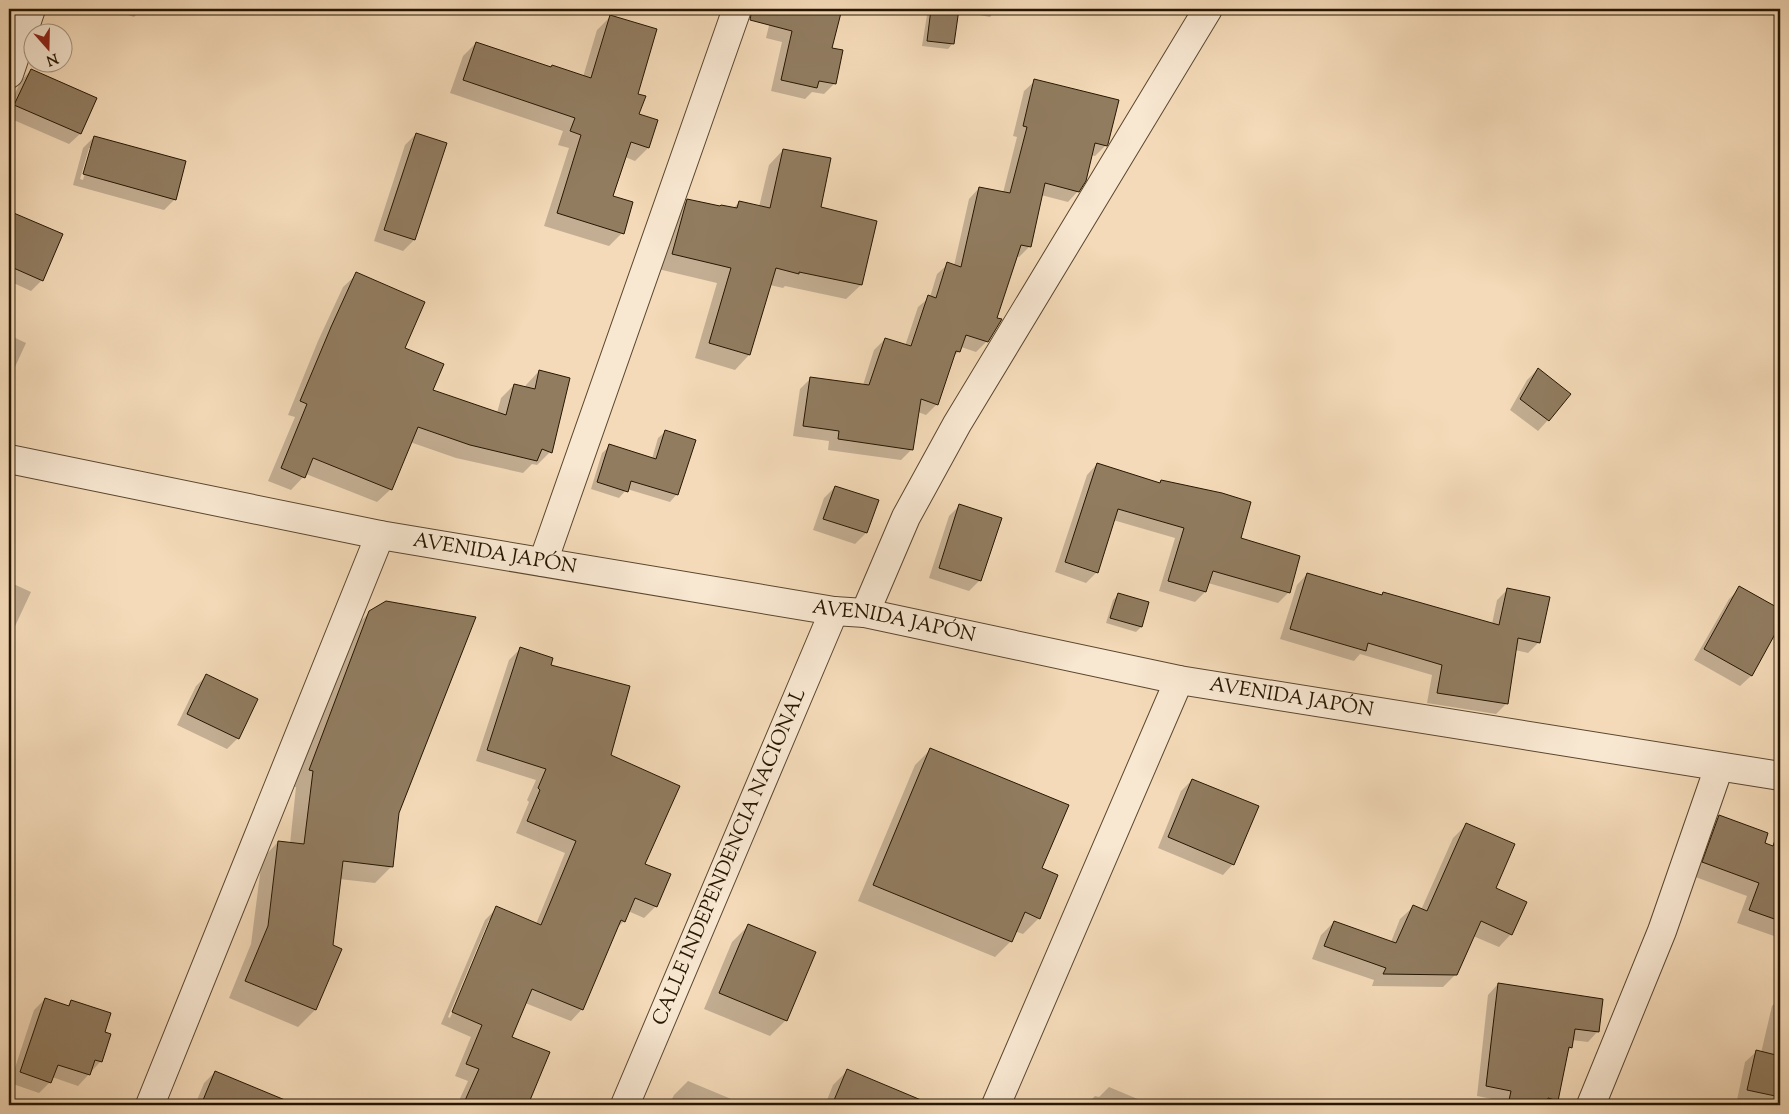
<svg xmlns="http://www.w3.org/2000/svg" width="1789" height="1114" font-family="'Sorts Mill Goudy',serif">
<rect width="100%" height="100%" fill="#f4dab8"/>
<filter id="stains"><feTurbulence type="fractalNoise" baseFrequency=".004" numOctaves="4"/><feColorMatrix values="0 0 0 0 .2 0 0 0 0 .09 0 0 0 0 .02 0 0 0 .5 -.17"/></filter>
<radialGradient id="worn" r=".72"><stop offset=".6" stop-color="#630" stop-opacity="0"/><stop offset="1" stop-color="#630" stop-opacity=".3"/></radialGradient>
<!-- shadow -->
<path fill="#0003" fill-rule="evenodd" d="M 111,9 L 142,9 L 134,17 Z
M 773,9 L 840,9 L 831,49 L 834,84 L 824,94 L 812,92 L 805,99 L 771,91 L 782,42 L 766,38 Z
M 964,9 L 996,9 L 990,17 L 963,12 Z
M 932,10 L 953,43 L 948,49 L 922,46 L 927,15 Z
M 611,16 L 636,94 L 638,115 L 648,148 L 635,161 L 625,157 L 611,197 L 622,233 L 609,246 L 544,226 L 569,148 L 558,145 L 563,131 L 450,93 L 463,56 L 476,43 L 551,68 L 583,77 L 597,30 Z
M 31,70 L 96,99 L 80,134 L 69,144 L 9,118 L 9,106 L 21,81 Z
M 1035,81 L 1106,145 L 1095,156 L 1091,155 L 1078,191 L 1068,202 L 1041,195 L 1030,246 L 1019,257 L 1016,256 L 987,341 L 976,352 L 961,347 L 959,351 L 952,358 L 937,404 L 926,415 L 918,412 L 912,449 L 901,460 L 828,450 L 829,441 L 793,436 L 800,389 L 811,378 L 863,385 L 874,350 L 885,339 L 905,346 L 918,307 L 930,297 L 937,274 L 948,264 L 954,266 L 969,199 L 979,188 L 1003,193 L 1017,137 L 1013,136 L 1024,91 Z
M 416,134 L 446,144 L 414,240 L 403,251 L 374,241 L 405,145 Z
M 94,137 L 175,199 L 164,210 L 73,185 L 83,148 ZM 89,148 L 92,148 L 83,180 L 80,179 Z
M 783,150 L 819,208 L 861,285 L 846,299 L 785,286 L 783,288 L 770,285 L 749,355 L 735,370 L 695,358 L 717,283 L 658,269 L 673,215 L 687,200 L 733,209 L 739,202 L 759,207 L 769,165 Z
M 9,212 L 61,235 L 42,280 L 31,291 L 9,281 Z
M 357,274 L 403,349 L 432,391 L 497,413 L 501,398 L 514,385 L 525,388 L 526,385 L 539,371 L 550,452 L 537,465 L 532,464 L 523,473 L 456,458 L 410,442 L 391,489 L 377,502 L 306,474 L 291,490 L 268,481 L 295,417 L 288,415 L 318,341 L 343,287 Z
M 9,335 L 26,343 L 9,380 Z
M 1538,369 L 1548,420 L 1538,431 L 1510,410 L 1527,380 Z
M 666,431 L 677,494 L 670,502 L 627,489 L 619,498 L 591,489 L 602,453 L 610,446 L 652,459 L 658,438 Z
M 1097,464 L 1159,484 L 1161,482 L 1239,539 L 1299,557 L 1288,593 L 1278,603 L 1208,583 L 1205,592 L 1195,602 L 1159,591 L 1175,538 L 1113,520 L 1097,572 L 1086,583 L 1055,572 L 1087,475 Z
M 835,487 L 866,533 L 855,544 L 813,530 L 824,498 Z
M 960,505 L 980,580 L 969,591 L 929,578 L 949,516 Z
M 1307,574 L 1381,596 L 1383,593 L 1492,624 L 1497,600 L 1508,589 L 1549,598 L 1538,643 L 1528,653 L 1515,650 L 1506,704 L 1496,714 L 1427,703 L 1432,675 L 1360,654 L 1354,661 L 1280,639 L 1297,585 Z
M 9,582 L 31,592 L 9,639 Z
M 1740,588 L 1780,610 L 1780,623 L 1751,676 L 1740,686 L 1694,660 L 1729,599 Z
M 1118,595 L 1141,627 L 1136,632 L 1106,623 L 1113,600 Z
M 370,612 L 392,866 L 375,883 L 339,879 L 331,946 L 340,949 L 315,1010 L 298,1027 L 229,998 L 251,944 L 262,859 L 278,842 L 290,844 L 296,787 L 293,787 L 353,629 Z
M 521,648 L 549,666 L 610,756 L 656,906 L 644,918 L 628,911 L 624,921 L 615,930 L 582,1009 L 571,1021 L 525,1003 L 510,1037 L 548,1053 L 526,1105 L 457,1105 L 468,1081 L 455,1076 L 471,1037 L 441,1024 L 485,920 L 497,908 L 536,924 L 565,853 L 516,833 L 529,802 L 527,800 L 536,780 L 476,761 L 509,660 ZM 489,920 L 492,920 L 450,1018 L 448,1017 Z
M 206,676 L 238,738 L 227,749 L 177,725 L 196,686 Z
M 931,749 L 1039,918 L 1023,934 L 1015,931 L 1011,941 L 995,957 L 858,901 L 915,765 Z
M 1192,780 L 1233,864 L 1223,875 L 1158,848 L 1181,791 Z
M 1719,816 L 1763,844 L 1780,850 L 1780,929 L 1774,936 L 1737,923 L 1747,896 L 1690,875 L 1706,829 Z
M 1466,825 L 1494,888 L 1511,934 L 1499,947 L 1473,936 L 1456,974 L 1443,987 L 1372,986 L 1374,980 L 1312,959 L 1321,935 L 1334,922 L 1391,942 L 1400,919 L 1413,907 L 1421,910 L 1453,838 Z
M 748,926 L 786,1020 L 770,1036 L 704,1009 L 732,942 Z
M 1498,984 L 1598,1031 L 1588,1042 L 1572,1040 L 1571,1047 L 1567,1051 L 1557,1100 L 1552,1105 L 1501,1105 L 1502,1101 L 1477,1096 L 1488,995 Z
M 1780,998 L 1780,1105 L 1759,1105 L 1737,1100 L 1745,1062 L 1756,1052 L 1761,1053 L 1772,1006 Z
M 45,999 L 67,1006 L 71,1002 L 103,1033 L 101,1061 L 78,1086 L 52,1077 L 50,1082 L 39,1093 L 10,1083 L 34,1010 Z
M 847,1071 L 917,1100 L 915,1105 L 825,1105 L 833,1085 Z
M 215,1072 L 275,1097 L 272,1105 L 195,1105 L 204,1083 Z
M 688,1081 L 736,1101 L 734,1105 L 669,1105 L 674,1095 Z
M 1109,1087 L 1152,1105 L 1086,1105 L 1095,1096 L 1099,1097 Z
M 1614,1100 L 1636,1105 L 1609,1105 Z"/>
<!-- building -->
<path fill="#917c60" stroke="#261601" d="M 752,9 L 842,9 L 832,48 L 843,50 L 836,84 L 819,81 L 817,88 L 781,80 L 792,31 L 750,20 Z
M 931,9 L 959,9 L 954,44 L 927,41 Z
M 610,15 L 657,29 L 638,94 L 646,96 L 639,114 L 658,120 L 649,148 L 631,142 L 613,196 L 633,202 L 624,234 L 557,213 L 581,135 L 570,131 L 575,118 L 463,80 L 476,42 L 551,67 L 552,65 L 591,78 Z
M 31,69 L 97,98 L 81,134 L 14,105 Z
M 1034,79 L 1119,100 L 1108,144 L 1107,146 L 1095,143 L 1086,181 L 1079,192 L 1045,183 L 1031,247 L 1021,245 L 997,318 L 1002,319 L 988,342 L 966,335 L 960,352 L 956,351 L 938,405 L 921,399 L 913,450 L 838,439 L 839,431 L 803,426 L 810,377 L 869,385 L 885,338 L 911,346 L 928,295 L 936,298 L 947,262 L 961,267 L 979,187 L 1010,193 L 1027,127 L 1023,126 Z
M 416,133 L 447,143 L 415,240 L 384,230 Z
M 94,136 L 186,161 L 176,200 L 83,174 Z
M 783,149 L 831,158 L 821,207 L 877,221 L 862,285 L 799,272 L 799,274 L 776,268 L 750,355 L 709,343 L 731,268 L 672,254 L 687,199 L 720,206 L 721,205 L 737,208 L 739,201 L 770,208 Z
M 9,211 L 63,234 L 43,281 L 9,266 Z
M 356,272 L 425,302 L 405,348 L 444,364 L 433,390 L 506,415 L 514,384 L 535,389 L 539,370 L 570,378 L 552,453 L 542,449 L 537,461 L 470,445 L 418,427 L 392,490 L 313,458 L 305,478 L 281,468 L 307,404 L 300,401 L 331,327 Z
M 1538,368 L 1571,394 L 1549,421 L 1520,399 Z
M 665,430 L 696,440 L 678,495 L 631,481 L 628,492 L 597,482 L 609,444 L 656,459 Z
M 1097,463 L 1160,483 L 1161,480 L 1222,493 L 1251,502 L 1241,538 L 1300,556 L 1290,593 L 1213,571 L 1206,592 L 1168,581 L 1184,528 L 1118,509 L 1098,573 L 1065,562 Z
M 835,486 L 879,500 L 867,533 L 823,519 Z
M 959,504 L 1002,518 L 981,581 L 939,568 Z
M 1307,573 L 1382,595 L 1383,592 L 1499,625 L 1507,588 L 1550,597 L 1540,643 L 1518,638 L 1508,704 L 1437,693 L 1442,665 L 1368,643 L 1366,651 L 1290,629 Z
M 1739,586 L 1780,609 L 1780,625 L 1752,676 L 1704,649 Z
M 1118,593 L 1149,602 L 1142,627 L 1110,618 Z
M 386,601 L 476,617 L 399,813 L 393,867 L 343,861 L 333,945 L 342,949 L 316,1010 L 245,981 L 268,926 L 278,841 L 304,844 L 313,771 L 309,770 L 369,611 Z
M 520,647 L 553,658 L 551,665 L 630,686 L 611,755 L 680,786 L 645,864 L 671,874 L 657,907 L 635,898 L 625,922 L 621,920 L 583,1010 L 532,989 L 512,1037 L 550,1052 L 528,1105 L 463,1105 L 479,1069 L 466,1064 L 482,1025 L 452,1012 L 496,906 L 541,925 L 576,841 L 527,821 L 540,790 L 538,788 L 546,769 L 487,750 Z
M 206,674 L 258,699 L 239,739 L 187,714 Z
M 930,748 L 1069,805 L 1042,868 L 1058,875 L 1040,919 L 1025,912 L 1012,942 L 873,885 Z
M 1192,779 L 1259,806 L 1234,865 L 1168,837 Z
M 1719,815 L 1768,833 L 1765,843 L 1773,846 L 1777,834 L 1780,835 L 1780,921 L 1749,910 L 1759,883 L 1702,862 Z
M 1466,823 L 1515,844 L 1496,888 L 1527,902 L 1512,935 L 1481,921 L 1457,975 L 1383,974 L 1386,968 L 1324,946 L 1334,921 L 1396,943 L 1413,905 L 1427,911 Z
M 748,924 L 816,952 L 787,1021 L 719,993 Z
M 1498,983 L 1603,999 L 1599,1032 L 1575,1029 L 1572,1048 L 1569,1047 L 1558,1101 L 1548,1098 L 1546,1105 L 1508,1105 L 1511,1091 L 1486,1086 Z
M 45,998 L 69,1006 L 71,1000 L 111,1013 L 105,1032 L 111,1034 L 102,1062 L 95,1060 L 90,1075 L 58,1065 L 51,1083 L 20,1072 Z
M 1756,1050 L 1780,1056 L 1780,1097 L 1747,1090 Z
M 847,1069 L 933,1105 L 832,1105 Z
M 215,1071 L 297,1105 L 201,1105 Z"/>
<g fill="none" stroke-linecap="round" stroke-linejoin="round">
<defs>
<g id="minor">
<path d="M 9,74 L 31,9"/>
<path d="M 543,562 L 737,9"/>
<path d="M 865,613 L 906,517 L 957,424 L 1208,9"/>
<path d="M 150,1105 L 380,535"/>
<path id="s1" d="M 625,1105 L 834,611"/>
<path d="M 996,1105 L 1179,680"/>
<path d="M 1591,1105 L 1662,931 L 1719,767"/>
</g>
<g id="tertiary">
<path id="s2" d="M 9,459 L 380,535 L 834,611 L 865,613 L 1179,680 L 1780,776"/>
</g>
</defs>
<!-- minor casing -->
<use href="#minor" stroke="#5a472f" stroke-width="30"/>
<!-- tertiary casing -->
<use href="#tertiary" stroke="#5a472f" stroke-width="30"/>
<!-- minor -->
<use href="#minor" stroke="#f8e7d1" stroke-width="28"/>
<!-- tertiary -->
<use href="#tertiary" stroke="#f8e7d1" stroke-width="28"/>
</g>
<g text-anchor="middle" dominant-baseline="central" stroke-width="5" stroke-linejoin="round" paint-order="stroke">
<!-- street labels -->
<g font-size="20" fill="#261601" stroke="#f8e7d1">
<text stroke="none"><textPath href="#s2" startOffset="495">AVENIDA JAPÓN</textPath></text>
<text stroke="none"><textPath href="#s2" startOffset="900">AVENIDA JAPÓN</textPath></text>
<text stroke="none"><textPath href="#s2" startOffset="1305">AVENIDA JAPÓN</textPath></text>
<text stroke="none"><textPath href="#s1" startOffset="269">CALLE INDEPENDENCIA NACIONAL</textPath></text>
</g>
</g>
<!-- margin -->
<rect width="1789" height="1114" fill="none" stroke="#f4dab8" stroke-width="30"/>
<rect x="10" y="10" width="1769" height="1094" fill="none" stroke="#261601" stroke-width="2.5"/>
<rect x="15" y="15" width="1759" height="1084" fill="none" stroke="#261601"/>
<!-- north arrow -->
<g transform="translate(48 48) rotate(160)"><circle r="24" fill="#f8e7d1" stroke="#a4937e"/>
<path d="M0-4L9 19L0 12L-9 19Z" fill="#8f2418"/>
<text y="-8" font-size="14" font-weight="bold" text-anchor="middle" fill="#261601">N</text>
</g>
<rect width="100%" height="100%" filter="url(#stains)"/>
<rect width="100%" height="100%" fill="url(#worn)"/>
</svg>
